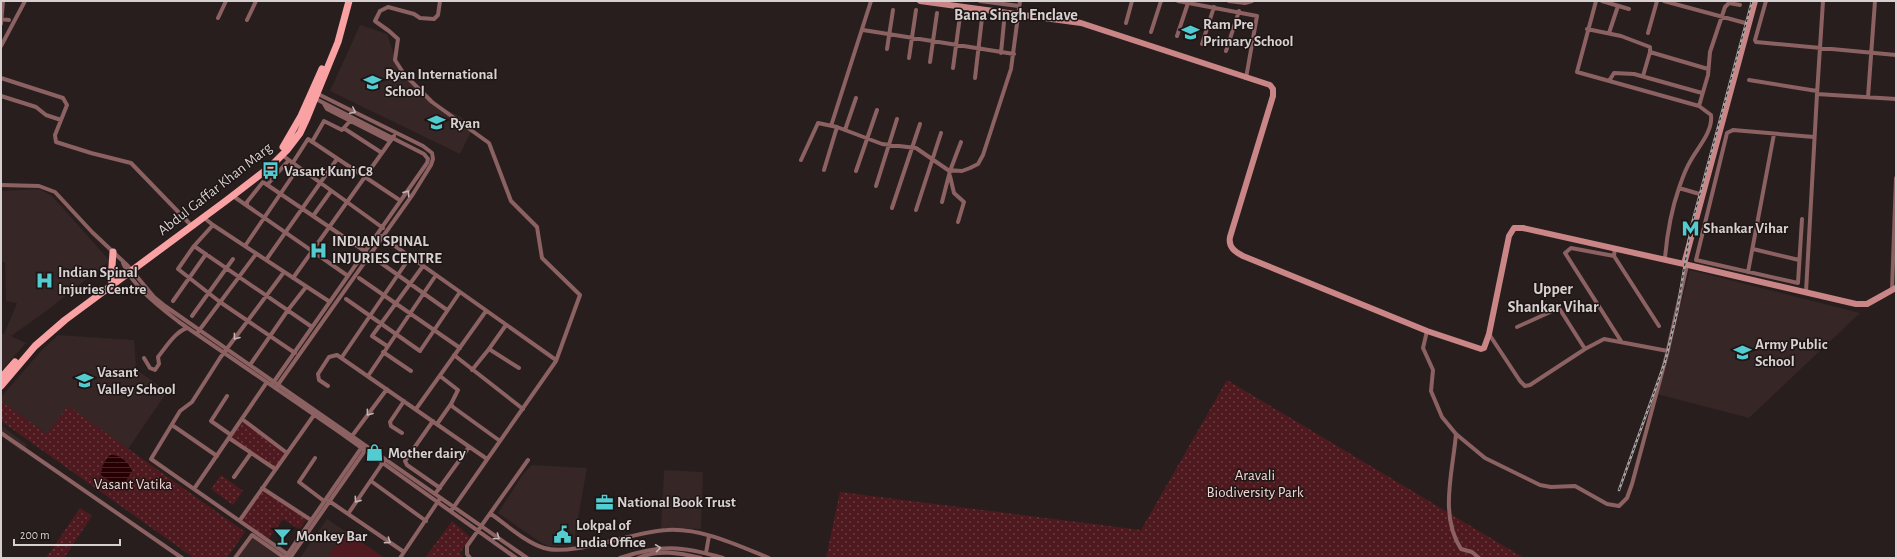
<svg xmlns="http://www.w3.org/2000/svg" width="1897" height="559" font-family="'Alegreya Sans',sans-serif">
<defs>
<pattern id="green-dots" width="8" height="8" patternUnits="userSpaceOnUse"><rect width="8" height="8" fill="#4f1a1f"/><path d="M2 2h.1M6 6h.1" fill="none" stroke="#683a3e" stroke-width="1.8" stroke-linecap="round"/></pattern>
<pattern id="water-rules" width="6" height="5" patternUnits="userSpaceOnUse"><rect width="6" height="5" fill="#260003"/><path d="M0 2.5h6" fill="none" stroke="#452427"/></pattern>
</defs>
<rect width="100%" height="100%" fill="#281e1e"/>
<!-- built -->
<path fill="#362626" d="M 360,25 L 387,34 L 398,66 L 421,96 L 466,120 L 472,130 L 460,154 L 330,91 Z
M 39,189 L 52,196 L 110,261 L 45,312 L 11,336 L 26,343 L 1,371 L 1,334 L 4,334 L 17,303 L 6,301 L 5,262 L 1,262 L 1,191 Z
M 1690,270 L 1860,313 L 1749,418 L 1657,394 Z
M 58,335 L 134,340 L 136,369 L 167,392 L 128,449 L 68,407 L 47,434 L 1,401 L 1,397 L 40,352 Z
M 1,425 L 27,445 L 22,452 L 1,436 Z
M 532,465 L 587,468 L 573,546 L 548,546 L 540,542 L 498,513 L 523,474 Z
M 664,470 L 703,472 L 701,529 L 661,528 Z
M 327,519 L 385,558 L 300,558 Z
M 253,536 L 280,556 L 278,558 L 237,558 Z"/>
<!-- green -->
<path fill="url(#green-dots)" d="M 1227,380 L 1524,558 L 826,558 L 840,492 L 1141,530 Z
M 1,401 L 47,434 L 68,406 L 245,532 L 227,558 L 194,558 L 1,421 Z
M 243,421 L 287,453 L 275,469 L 231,439 Z
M 221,475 L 243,491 L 233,505 L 211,489 Z
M 262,488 L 308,518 L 299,529 L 283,519 L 268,540 L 241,521 Z
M 80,508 L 92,516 L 64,558 L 46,558 Z
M 452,521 L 470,537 L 460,553 L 464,558 L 425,558 Z"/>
<!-- pitch -->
<path fill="#4f1a1f" d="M 346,531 L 384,558 L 327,558 Z"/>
<!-- water -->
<path fill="url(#water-rules)" d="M 110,455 C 119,454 129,462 132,471 L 123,486 L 117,486 L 101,475 C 101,467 105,460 110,455 Z"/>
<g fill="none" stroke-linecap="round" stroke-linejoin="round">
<!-- street -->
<path stroke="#8c6162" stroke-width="4" d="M 440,1 L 438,15 L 434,19 L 420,18 L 414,14 L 388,7 L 380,11 L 375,21 L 389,31 L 398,39 L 395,60 L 404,74 L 432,102 L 489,143 L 511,201 L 537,227 L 542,258 L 580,295 L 556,361 L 451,511
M 980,1 L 1019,6
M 1178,1 L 1257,16 L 1246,78
M 1229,1 L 1245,3 L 1252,1
M 1596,1 L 1577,72 L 1699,106 L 1711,115 C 1713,131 1699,146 1691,160 C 1686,168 1682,179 1679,188 C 1671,211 1667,235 1665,258
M 1602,1 L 1629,9
M 1664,1 L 1749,24
M 1766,1 L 1755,40 L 1756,42 L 1896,55
M 218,18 L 226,1
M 1,19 L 9,20
M 247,20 L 256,1
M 1126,23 L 1132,1
M 1,24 L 3,1
M 1587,29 L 1621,36 L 1650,47 L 1650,52 L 1643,76
M 863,30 L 1014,54
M 1151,32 L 1161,1
M 1609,33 L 1618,6
M 1648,33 L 1657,1
M 1177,36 L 1188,3
M 1202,44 L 1214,7
M 1,46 L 25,1
M 887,49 L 893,10
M 1226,51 L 1239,11
M 1650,52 L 1708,69
M 1001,53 L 1004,22
M 909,58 L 916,10
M 930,62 L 937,13
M 953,68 L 960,16
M 1,78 L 63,98 L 67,105 L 55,135 L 56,142 L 91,153 L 131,163 L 189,223
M 975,78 L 982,18
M 1749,80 L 1817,91
M 1609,81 L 1614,73 L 1634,74 L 1702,93
M 1817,94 L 1823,1
M 1,96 L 36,107 L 46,115 L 61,120
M 1868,97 L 1875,1
M 324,104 L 327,109 L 390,141
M 1699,106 L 1708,75 L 1710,52 L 1725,7 L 1729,3 L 1740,5
M 831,126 L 871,1
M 345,129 L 382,153
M 845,130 L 856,98
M 312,142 L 324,121 L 342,130 L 350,121
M 282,155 L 383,228
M 801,160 L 818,123 L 837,127 L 882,144 L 916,148 L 948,170 L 962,171 L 970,168 L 978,164 L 983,155 L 1011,69 L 1020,1
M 292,164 L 308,139 L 398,199
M 824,170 L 837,127
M 856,171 L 877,110
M 950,176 L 954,193 L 964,202 L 958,222
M 1,185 L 39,186 L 55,192 L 92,232 L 128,266 L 154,297 L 165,306 L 527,558
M 267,185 L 288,161
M 876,186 L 897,119
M 1679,188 L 1703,195
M 233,196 L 348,276
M 942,202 L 950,171 L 961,142
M 247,206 L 247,202 L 263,182 L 366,252
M 892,208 L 920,124
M 916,210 L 941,133
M 313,216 L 331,191
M 203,217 L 213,225 L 330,302
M 1802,219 L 1798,283 L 1696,260 L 1727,133 L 1733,130 L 1814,137
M 213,225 L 194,246 L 178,269 L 220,302 L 295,353
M 381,236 L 556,360
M 194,246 L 312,327
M 245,246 L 298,168
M 1615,248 L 1614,256 L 1659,326
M 1753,249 L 1799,260
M 1614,256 L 1571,248 L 1565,253 L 1621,341
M 374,258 L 447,310
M 266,260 L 337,159
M 123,263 C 132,286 160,307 179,322 L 338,431 L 516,558
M 284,272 L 220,358 L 192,402 L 180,411 L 151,459 L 287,554
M 1748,272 L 1774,134
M 293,278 L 394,136
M 359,278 L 460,348
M 1892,290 L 1896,178
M 1806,292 L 1817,94 L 1896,99
M 346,299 L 420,351 L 460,292
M 173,301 L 206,254
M 192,316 L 233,259
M 1517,327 L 1559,308 L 1585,349
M 1427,331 L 1423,348 L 1433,370 L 1431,391 L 1442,417 L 1456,434 L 1485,458 L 1540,485 L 1551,487 L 1575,486 L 1607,504 L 1619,506 L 1627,498 L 1632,484 L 1667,354 L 1687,265
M 198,332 L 256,254
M 1489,334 L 1520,381 L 1525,386 L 1530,385 L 1585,349 L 1604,339 L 1668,351
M 387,346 L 372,336 L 423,266
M 489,349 L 506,325
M 383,352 L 411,371
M 454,355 L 523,409
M 342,357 L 410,257
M 144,358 L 150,368 L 155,370 L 159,364 L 158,357 C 166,347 175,332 187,328
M 250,365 L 288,310 L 306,287
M 472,370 L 489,349 L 519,368
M 368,376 L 436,275
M 440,376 L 458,390 L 451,404 L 453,407 L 500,441
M 273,383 L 427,163 L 428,159 L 424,154 L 314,98
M 277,386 L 413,194 L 431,165 L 433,159 L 432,153 L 423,146 L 316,93
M 328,386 L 319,380 L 318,374 L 329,357 L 337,355 L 487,459
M 227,396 L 211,421 L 231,435
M 416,409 L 486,311
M 242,419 L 287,453
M 433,421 L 405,461 L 407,465 L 440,488
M 437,424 L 451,404
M 172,425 L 217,456
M 1,433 L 182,558
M 402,433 L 391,426 L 390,422 L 404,401
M 1456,434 C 1453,471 1439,515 1461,549 L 1472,552 L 1479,558
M 352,436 L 387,389
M 229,438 L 275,469
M 315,458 L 299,482 L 324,501
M 234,477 L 251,453
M 371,481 L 426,521
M 262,488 L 311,520
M 194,489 L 267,382
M 435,494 L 469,447
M 329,501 L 404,552
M 348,514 L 384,461
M 491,514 C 507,525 525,542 544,548 C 572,557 635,531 667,530 C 702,528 737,545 769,558
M 240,520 L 314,415
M 706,553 L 709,536
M 235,558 L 252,535 L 285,558
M 285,558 L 362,447
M 290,558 L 366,449
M 400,558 L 439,500
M 470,558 L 467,554 L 467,546 L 528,460
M 620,558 C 661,544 682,546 723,558
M 638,558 C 658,549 680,553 701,558"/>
<!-- secondary -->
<path stroke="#ca8586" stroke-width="6" d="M 920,1 L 1081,23 L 1270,85 L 1273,89 L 1273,96 L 1230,237 C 1228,247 1235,252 1243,256 L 1427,331 L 1481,349 L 1484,348 L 1489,334 L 1509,236 L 1514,228 L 1523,228 L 1684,264 L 1755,1
M 1684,264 L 1856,304 L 1867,304 L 1896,288"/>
<!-- primary -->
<path stroke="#faa1a3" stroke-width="7" d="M 283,147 L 301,116 L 322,69
M 111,280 L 113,252
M 1,378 L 15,362
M 1,386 L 35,346 L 65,320 L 227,200 L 270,167 L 287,150 L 300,133 L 307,118 L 338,42 L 349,1"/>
<defs>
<path id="rail" d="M 1619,490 L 1665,362 L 1677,312 L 1691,227 L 1752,1"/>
</defs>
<!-- rail casing -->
<use href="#rail" stroke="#a8a1a1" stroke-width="2.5"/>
<!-- rail -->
<use href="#rail" stroke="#1e1515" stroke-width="1" stroke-dasharray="3" stroke-linecap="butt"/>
</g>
<!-- one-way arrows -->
<defs><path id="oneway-chevron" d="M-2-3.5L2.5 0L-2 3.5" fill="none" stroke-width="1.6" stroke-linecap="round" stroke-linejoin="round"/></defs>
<g stroke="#c4b4b4">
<use href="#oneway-chevron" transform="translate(353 111) rotate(27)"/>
<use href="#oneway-chevron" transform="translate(407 193) rotate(-55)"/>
<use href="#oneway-chevron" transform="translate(236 337) rotate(127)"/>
<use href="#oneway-chevron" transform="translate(369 413) rotate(126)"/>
<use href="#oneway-chevron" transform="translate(357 500) rotate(125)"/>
<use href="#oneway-chevron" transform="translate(497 537) rotate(35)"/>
<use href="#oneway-chevron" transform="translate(388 541) rotate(34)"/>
<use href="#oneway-chevron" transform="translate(658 548) rotate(-8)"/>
</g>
<!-- icons -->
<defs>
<symbol id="school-bare" viewBox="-9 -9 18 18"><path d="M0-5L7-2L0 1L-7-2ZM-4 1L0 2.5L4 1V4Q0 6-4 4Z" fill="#52ccd0" stroke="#1e1515" stroke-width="2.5" paint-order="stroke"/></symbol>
<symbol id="bus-bare" viewBox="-9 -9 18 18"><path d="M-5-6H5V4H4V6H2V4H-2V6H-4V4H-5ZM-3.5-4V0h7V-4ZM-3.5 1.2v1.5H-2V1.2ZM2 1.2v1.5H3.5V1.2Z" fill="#52ccd0" stroke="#1e1515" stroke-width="2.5" paint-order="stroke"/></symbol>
<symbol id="metro-bare" viewBox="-9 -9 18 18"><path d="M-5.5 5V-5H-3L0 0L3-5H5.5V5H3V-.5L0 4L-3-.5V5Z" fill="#52ccd0" stroke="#1e1515" stroke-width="2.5" paint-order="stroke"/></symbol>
<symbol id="hospital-bare" viewBox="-9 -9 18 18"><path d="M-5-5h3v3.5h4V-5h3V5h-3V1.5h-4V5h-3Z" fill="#52ccd0" stroke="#1e1515" stroke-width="2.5" paint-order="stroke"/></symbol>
<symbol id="shop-bare" viewBox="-9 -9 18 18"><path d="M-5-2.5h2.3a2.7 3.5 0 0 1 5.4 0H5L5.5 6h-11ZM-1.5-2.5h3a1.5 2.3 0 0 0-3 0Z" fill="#52ccd0" stroke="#1e1515" stroke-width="2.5" paint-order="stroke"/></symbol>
<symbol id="office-bare" viewBox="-9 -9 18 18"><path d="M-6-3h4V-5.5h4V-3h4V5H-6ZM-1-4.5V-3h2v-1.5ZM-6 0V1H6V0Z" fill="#52ccd0" stroke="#1e1515" stroke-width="2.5" paint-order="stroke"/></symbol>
<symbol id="civic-bare" viewBox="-9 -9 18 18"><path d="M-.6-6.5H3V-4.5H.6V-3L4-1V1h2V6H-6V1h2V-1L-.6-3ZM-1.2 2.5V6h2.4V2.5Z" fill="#52ccd0" stroke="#1e1515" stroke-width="2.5" paint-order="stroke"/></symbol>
<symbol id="bar-bare" viewBox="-9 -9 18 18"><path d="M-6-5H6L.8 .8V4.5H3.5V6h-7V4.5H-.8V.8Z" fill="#52ccd0" stroke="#1e1515" stroke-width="2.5" paint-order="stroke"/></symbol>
</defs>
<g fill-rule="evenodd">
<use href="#school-bare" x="1178" y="20" width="25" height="25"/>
<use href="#school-bare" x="360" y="70" width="25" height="25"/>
<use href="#school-bare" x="424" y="110" width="25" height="25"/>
<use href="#bus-bare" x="258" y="158" width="25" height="25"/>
<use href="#metro-bare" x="1678" y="216" width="25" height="25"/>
<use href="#hospital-bare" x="306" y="238" width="25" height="25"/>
<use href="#hospital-bare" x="32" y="268" width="25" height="25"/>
<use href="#school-bare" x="1730" y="340" width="25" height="25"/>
<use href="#school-bare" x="72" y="368" width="25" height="25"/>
<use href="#shop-bare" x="362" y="440" width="25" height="25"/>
<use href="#office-bare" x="592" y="490" width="25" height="25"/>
<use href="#civic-bare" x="550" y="522" width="25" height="25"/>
<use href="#bar-bare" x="270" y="524" width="25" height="25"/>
</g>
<g text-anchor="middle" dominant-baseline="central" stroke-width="3" stroke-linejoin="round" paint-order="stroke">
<!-- poi labels -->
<g font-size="15" font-weight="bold" fill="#d7d0d0" stroke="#1e1515" text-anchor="start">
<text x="1203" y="24">Ram Pre<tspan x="1203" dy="17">Primary School</tspan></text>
<text x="385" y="74">Ryan International<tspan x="385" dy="17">School</tspan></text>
<text x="450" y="123">Ryan</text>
<text x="284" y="171">Vasant Kunj C8</text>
<text x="1703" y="228">Shankar Vihar</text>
<text x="332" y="241">INDIAN SPINAL<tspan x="332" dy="17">INJURIES CENTRE</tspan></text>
<text x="58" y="272">Indian Spinal<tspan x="58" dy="17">Injuries Centre</tspan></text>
<text x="1755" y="344">Army Public<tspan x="1755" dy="17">School</tspan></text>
<text x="97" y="372">Vasant<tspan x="97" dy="17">Valley School</tspan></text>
<text x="388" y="453">Mother dairy</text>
<text x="617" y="502">National Book Trust</text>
<text x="576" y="525">Lokpal of<tspan x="576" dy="17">India Office</tspan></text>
<text x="296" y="536">Monkey Bar</text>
</g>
<!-- street labels -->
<g font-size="15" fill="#d7d0d0" stroke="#1e1515">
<text transform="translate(215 189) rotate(-38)">Abdul Gaffar Khan Marg</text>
</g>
<!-- park labels -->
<g font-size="15" fill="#f3d7d7" stroke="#1e1515">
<text x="1255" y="475">Aravali<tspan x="1255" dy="17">Biodiversity Park</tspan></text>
<text x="133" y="484">Vasant Vatika</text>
</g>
<!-- neighbourhood labels -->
<g font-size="16" font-weight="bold" fill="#d7d0d0" stroke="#1e1515">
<text x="1016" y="15">Bana Singh Enclave</text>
<text x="1553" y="289">Upper<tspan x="1553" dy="18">Shankar Vihar</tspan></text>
</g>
</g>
<!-- border -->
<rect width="1897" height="559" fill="none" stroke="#d7d0d0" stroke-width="4"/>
<!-- scale -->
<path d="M14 539v6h106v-6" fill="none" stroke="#d7d0d0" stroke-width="2"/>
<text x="20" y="539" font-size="12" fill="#d7d0d0" stroke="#1e1515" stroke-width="3" paint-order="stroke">200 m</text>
</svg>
